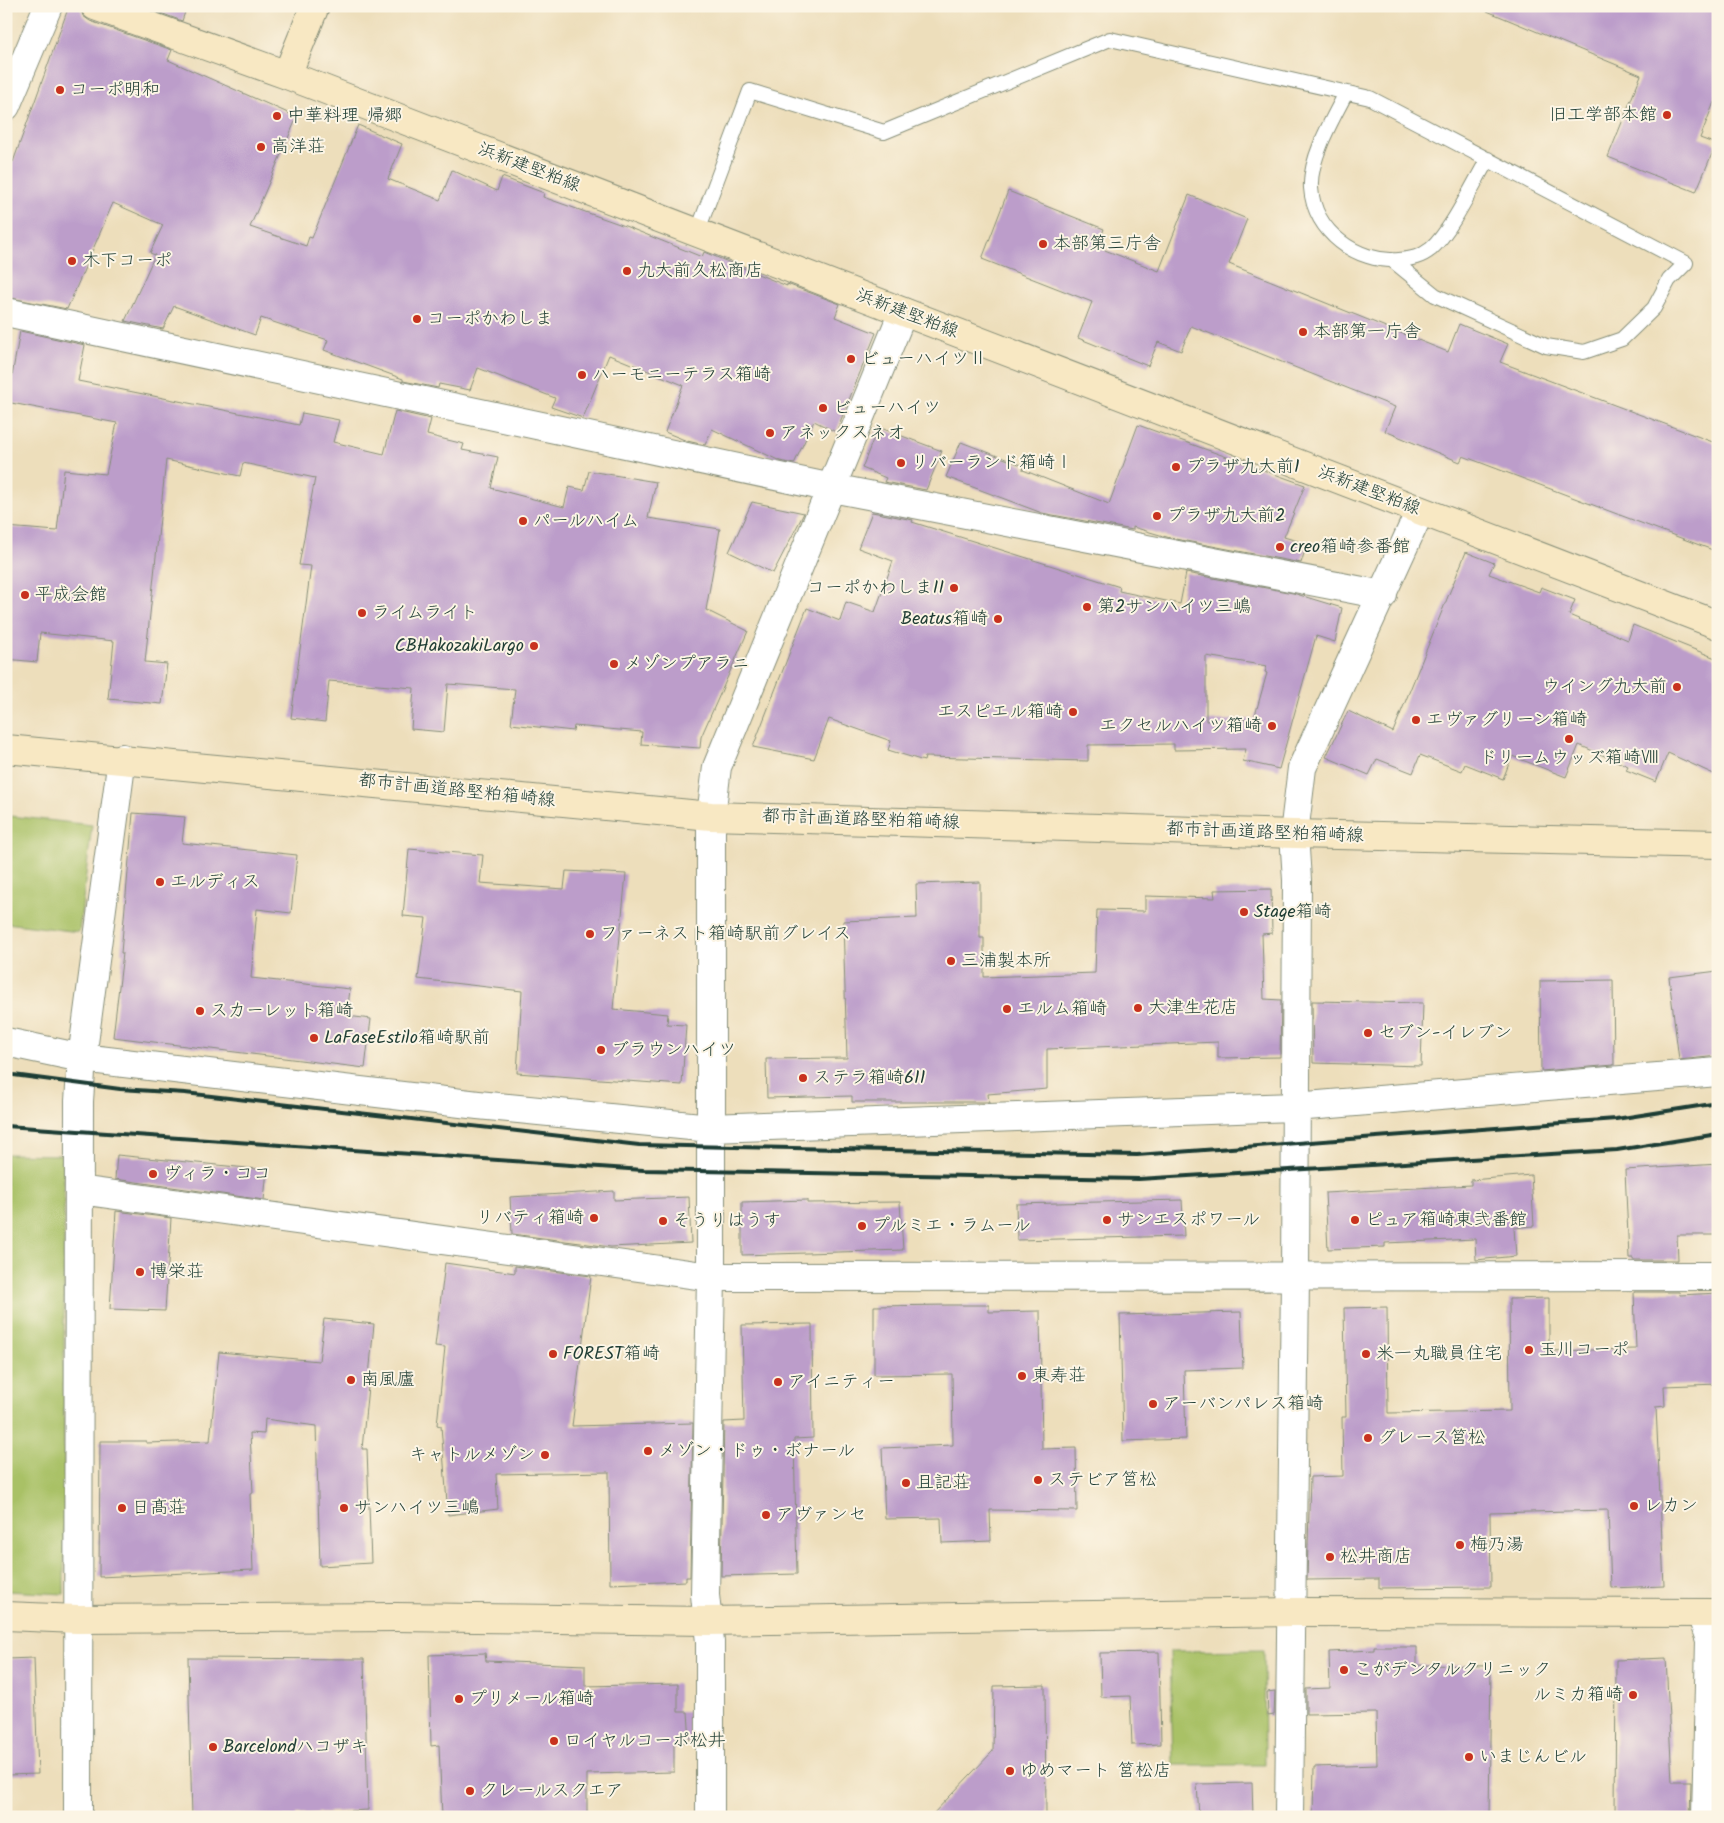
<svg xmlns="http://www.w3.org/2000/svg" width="1724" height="1823" font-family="Kalam,'Klee One',sans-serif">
<rect width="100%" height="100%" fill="#fcf5e5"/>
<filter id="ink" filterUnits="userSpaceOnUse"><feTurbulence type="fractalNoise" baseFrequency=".02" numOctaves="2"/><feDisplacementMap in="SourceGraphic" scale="10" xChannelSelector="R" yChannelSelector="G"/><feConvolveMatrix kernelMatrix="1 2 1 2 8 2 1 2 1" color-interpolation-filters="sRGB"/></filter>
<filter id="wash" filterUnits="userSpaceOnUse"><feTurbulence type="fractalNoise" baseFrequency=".0096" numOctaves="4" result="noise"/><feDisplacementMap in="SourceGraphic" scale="20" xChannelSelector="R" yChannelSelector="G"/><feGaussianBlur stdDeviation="1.12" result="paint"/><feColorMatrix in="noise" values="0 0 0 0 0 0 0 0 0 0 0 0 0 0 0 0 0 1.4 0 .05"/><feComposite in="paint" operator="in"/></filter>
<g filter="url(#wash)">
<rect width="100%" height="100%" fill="#eddebb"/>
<!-- green -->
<path fill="#a9c166" stroke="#647f4d" d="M 10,816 L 92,825 L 79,932 L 6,923 L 6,848 Z
M 6,1154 L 64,1155 L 64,1594 L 6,1591 Z
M 1264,1650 L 1265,1765 L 1173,1765 L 1170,1651 Z"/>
<g id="blocks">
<!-- building -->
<path fill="#bc9dca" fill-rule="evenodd" d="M 69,6 L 80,6 L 83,16 L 90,21 L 172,50 L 168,60 L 297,117 L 250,227 L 306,246 L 309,237 L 312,238 L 358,125 L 402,144 L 388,179 L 440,200 L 452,170 L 497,191 L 502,177 L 544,193 L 543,197 L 625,226 L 702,257 L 704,252 L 787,286 L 787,284 L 840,304 L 835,317 L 876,333 L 836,432 L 814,421 L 794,464 L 780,461 L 712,429 L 705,445 L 687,441 L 665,432 L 683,385 L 609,355 L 583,418 L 551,407 L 555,398 L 478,368 L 470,390 L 439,384 L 438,388 L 403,381 L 403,379 L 324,350 L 328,340 L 261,318 L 255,335 L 174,306 L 163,329 L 125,321 L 155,255 L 150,253 L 163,225 L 113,203 L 67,309 L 6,297 L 6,159 L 13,162 Z
M 142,6 L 187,6 L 182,21 Z
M 1475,6 L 1718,6 L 1718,92 L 1700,138 L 1716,144 L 1696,192 L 1608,157 L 1641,75 Z
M 1008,191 L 1104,229 L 1097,247 L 1159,271 L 1189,195 L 1247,219 L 1229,264 L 1448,352 L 1459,324 L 1508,344 L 1500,362 L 1718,444 L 1718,552 L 1463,456 L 1460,462 L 1385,431 L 1395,407 L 1191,326 L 1181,351 L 1158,342 L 1148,366 L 1078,338 L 1092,302 L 982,259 Z
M 20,331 L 85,345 L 78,381 L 299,425 L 302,413 L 339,420 L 333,442 L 384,454 L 395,411 L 431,419 L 427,435 L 464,444 L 462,450 L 498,457 L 491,488 L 564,507 L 569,487 L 584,490 L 589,471 L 656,482 L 648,518 L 720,529 L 706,610 L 748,631 L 701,737 L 700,748 L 641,744 L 642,732 L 574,726 L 573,731 L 511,724 L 515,689 L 448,684 L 444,732 L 411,729 L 414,688 L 329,681 L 325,722 L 291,718 L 311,566 L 299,565 L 315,478 L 243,463 L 240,476 L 166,460 L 145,662 L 167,664 L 162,704 L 108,699 L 114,641 L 40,633 L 37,662 L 6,659 L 6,527 L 57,531 L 64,470 L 106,474 L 117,423 L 6,402 L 6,375 L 12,376 Z
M 1138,425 L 1305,485 L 1284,537 L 1307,544 L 1301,563 L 1170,538 L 1133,527 L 1133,530 L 1042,513 L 946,477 L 961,442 L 1024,466 L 1023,470 L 1109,504 Z
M 878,427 L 942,451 L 926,490 L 884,482 L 886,478 L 862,468 Z
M 752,502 L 804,513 L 773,573 L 729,552 Z
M 872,512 L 913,520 L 912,522 L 1120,587 L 1119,591 L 1180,604 L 1186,573 L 1293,593 L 1342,608 L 1335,642 L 1316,636 L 1279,769 L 1243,761 L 1246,749 L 1174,750 L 1174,744 L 1088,745 L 1088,761 L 925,757 L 924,761 L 888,750 L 891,741 L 829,719 L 814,759 L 753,747 L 807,608 L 840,621 L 846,602 L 875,612 L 893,561 L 858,548 ZM 1206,656 L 1267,666 L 1265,672 L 1267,673 L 1254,719 L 1206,721 Z
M 1466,552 L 1494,563 L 1489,574 L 1539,592 L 1541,587 L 1575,600 L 1569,615 L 1628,640 L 1633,625 L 1718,659 L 1718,776 L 1668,753 L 1656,782 L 1626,770 L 1628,766 L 1579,745 L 1566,777 L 1512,756 L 1503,779 L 1465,764 L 1462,771 L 1420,755 L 1413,773 L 1377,759 L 1369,775 L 1326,757 L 1348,711 L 1393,732 Z
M 133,813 L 185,817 L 182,843 L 297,855 L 291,913 L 257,909 L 251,978 L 350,989 L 347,1016 L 371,1019 L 365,1068 L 113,1037 L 123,953 L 121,953 Z
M 409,849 L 483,855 L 480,883 L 564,889 L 566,871 L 626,874 L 613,1009 L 668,1014 L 667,1024 L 686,1025 L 682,1085 L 517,1073 L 522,991 L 418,979 L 426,918 L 403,916 Z
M 980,882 L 980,938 L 984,938 L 984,977 L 1095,973 L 1097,910 L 1145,911 L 1145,896 L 1215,898 L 1214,890 L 1271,889 L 1272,933 L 1262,934 L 1264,999 L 1281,1000 L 1280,1057 L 1218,1058 L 1218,1042 L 1047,1049 L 1047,1089 L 988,1094 L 989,1102 L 852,1102 L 852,1096 L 767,1098 L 766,1059 L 847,1058 L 843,921 L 917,918 L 916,884 Z
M 1718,971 L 1718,1056 L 1679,1060 L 1669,977 Z
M 1613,980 L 1614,1065 L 1541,1071 L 1540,981 Z
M 1312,1001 L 1423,1003 L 1421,1066 L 1313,1063 Z
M 117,1155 L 267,1170 L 264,1200 L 115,1179 Z
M 1718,1164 L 1718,1235 L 1677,1235 L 1678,1260 L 1633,1260 L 1633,1258 L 1629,1258 L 1625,1170 Z
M 1531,1175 L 1534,1226 L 1514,1228 L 1516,1256 L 1476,1260 L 1475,1239 L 1385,1243 L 1385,1247 L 1328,1249 L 1325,1193 L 1471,1185 L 1471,1180 Z
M 614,1191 L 614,1200 L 689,1197 L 691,1243 L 611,1247 L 512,1234 L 510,1197 Z
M 807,1200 L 807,1203 L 900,1202 L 903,1250 L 742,1255 L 742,1202 Z
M 1182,1200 L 1184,1236 L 1017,1240 L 1016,1204 Z
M 116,1211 L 171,1218 L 165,1311 L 110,1309 Z
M 445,1263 L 515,1273 L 515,1266 L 591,1276 L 572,1426 L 693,1423 L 690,1577 L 686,1577 L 686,1581 L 610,1584 L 609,1472 L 496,1474 L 498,1509 L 448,1515 L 441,1426 L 437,1425 L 445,1347 L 435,1346 Z
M 1634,1292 L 1679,1292 L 1680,1295 L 1718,1293 L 1718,1384 L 1664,1386 L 1665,1406 L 1656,1407 L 1664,1586 L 1611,1588 L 1608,1510 L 1490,1513 L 1491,1587 L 1379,1588 L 1379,1579 L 1307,1580 L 1310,1477 L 1343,1476 L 1342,1417 L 1346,1417 L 1344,1308 L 1387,1307 L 1388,1413 L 1510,1411 L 1509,1299 L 1549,1298 L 1549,1351 L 1636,1349 Z
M 949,1305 L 989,1305 L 989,1312 L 1040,1311 L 1042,1449 L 1076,1448 L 1077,1511 L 990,1510 L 991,1541 L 942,1543 L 941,1518 L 885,1519 L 882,1448 L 953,1445 L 952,1374 L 874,1375 L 874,1306 Z
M 1241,1312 L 1243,1368 L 1184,1370 L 1186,1439 L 1123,1441 L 1120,1315 Z
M 324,1319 L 374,1324 L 362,1449 L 367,1449 L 371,1563 L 320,1566 L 316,1426 L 265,1419 L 264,1434 L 250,1433 L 253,1493 L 250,1494 L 253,1570 L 99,1577 L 100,1441 L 146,1441 L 146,1443 L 210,1441 L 219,1352 L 319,1361 Z
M 812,1324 L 813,1438 L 794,1439 L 797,1574 L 721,1576 L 724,1422 L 744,1421 L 742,1325 Z
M 1374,1647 L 1417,1647 L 1417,1665 L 1491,1666 L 1489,1817 L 1313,1817 L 1314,1767 L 1377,1765 L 1376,1713 L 1306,1714 L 1306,1689 L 1330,1688 L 1329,1652 L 1374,1650 Z
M 1159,1652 L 1161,1744 L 1132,1745 L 1130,1696 L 1101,1697 L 1100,1653 Z
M 485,1653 L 486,1661 L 585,1665 L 585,1686 L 678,1684 L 678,1712 L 688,1712 L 690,1742 L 674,1743 L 674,1772 L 587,1774 L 587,1817 L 442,1817 L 439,1745 L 431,1746 L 429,1655 Z
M 34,1658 L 38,1774 L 6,1775 L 6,1659 Z
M 188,1658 L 364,1659 L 368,1810 L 296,1814 L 296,1817 L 192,1817 Z
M 1666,1658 L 1672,1782 L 1691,1782 L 1690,1817 L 1615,1817 L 1616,1660 Z
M 1045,1685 L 1046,1817 L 930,1817 L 993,1751 L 994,1686 Z
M 1275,1691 L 1274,1715 L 1268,1716 L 1267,1692 Z
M 1252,1783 L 1253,1817 L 1199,1817 L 1197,1784 Z"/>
</g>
</g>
<g filter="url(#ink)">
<use href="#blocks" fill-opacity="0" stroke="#868e78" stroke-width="1"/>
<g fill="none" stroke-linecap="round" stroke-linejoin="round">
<defs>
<path id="lane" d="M 1346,93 C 1333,118 1309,159 1311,188 C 1314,232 1357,263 1399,260 C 1411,259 1421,257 1431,249 C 1452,230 1473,184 1488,159
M 697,233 L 750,91 L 884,132 L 1110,39 L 1370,98 L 1686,263 L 1669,280 L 1654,308 L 1622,339 L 1584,352 L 1546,346 L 1435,295 L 1392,260"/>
<path id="street" d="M 6,106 L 48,6
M 6,312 L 832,488 L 1383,595
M 6,1042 L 82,1058 L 478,1105 L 711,1128 L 1295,1107 L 1718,1072
M 79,1190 L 711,1277 L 1718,1276
M 1701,1613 L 1710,1640 L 1706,1817
M 78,1817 L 79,1101 L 82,1058 L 122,758
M 710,1817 L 710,1642 L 705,1595 L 711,1277 L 711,816 L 717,767 L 903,312
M 1289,1817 L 1295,1277 L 1297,880 L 1294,834 L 1302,768 L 1420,511"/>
<path id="secondary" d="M 95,6 L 287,75 L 1718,625
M 287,75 L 315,6
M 6,749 L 711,816 L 1294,834 L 1718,844
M 6,1616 L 77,1619 L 395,1617 L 707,1621 L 1292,1612 L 1718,1613"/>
</defs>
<!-- lane casing -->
<use href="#lane" stroke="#868e78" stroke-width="16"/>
<!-- street casing -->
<use href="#street" stroke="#868e78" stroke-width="30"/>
<!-- secondary casing -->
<use href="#secondary" stroke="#868e78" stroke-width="30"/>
<!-- lane -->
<use href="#lane" stroke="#fff" stroke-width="14"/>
<!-- street -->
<use href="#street" stroke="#fff" stroke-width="28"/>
<!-- secondary -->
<use href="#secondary" stroke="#f8e8c3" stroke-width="28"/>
<!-- rail -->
<path stroke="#1f3d34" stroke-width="4" d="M 6,1074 L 120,1089 L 185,1093 L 639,1145 L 1137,1155 L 1616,1119 L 1718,1103
M 6,1126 L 643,1170 L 1139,1179 L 1617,1150 L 1718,1134"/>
</g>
</g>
<!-- markers -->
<g fill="#c8321e" stroke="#fcf5e5" stroke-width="2">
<circle cx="60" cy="90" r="5"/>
<circle cx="1667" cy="115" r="5"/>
<circle cx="277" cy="116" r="5"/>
<circle cx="261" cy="147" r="5"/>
<circle cx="1043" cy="244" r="5"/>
<circle cx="72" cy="261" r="5"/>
<circle cx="627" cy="271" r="5"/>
<circle cx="417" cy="319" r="5"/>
<circle cx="1303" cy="332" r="5"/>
<circle cx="851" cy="359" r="5"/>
<circle cx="582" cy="375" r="5"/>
<circle cx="823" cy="408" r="5"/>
<circle cx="770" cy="433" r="5"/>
<circle cx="901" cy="463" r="5"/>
<circle cx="1176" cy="467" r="5"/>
<circle cx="1157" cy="516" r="5"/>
<circle cx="523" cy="521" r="5"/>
<circle cx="1280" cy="547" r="5"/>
<circle cx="954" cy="588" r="5"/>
<circle cx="25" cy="595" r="5"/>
<circle cx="1087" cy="607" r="5"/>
<circle cx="362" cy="613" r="5"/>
<circle cx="998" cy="619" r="5"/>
<circle cx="534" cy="646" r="5"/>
<circle cx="614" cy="664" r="5"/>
<circle cx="1677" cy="687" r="5"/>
<circle cx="1073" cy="712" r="5"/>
<circle cx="1416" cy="720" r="5"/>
<circle cx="1272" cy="726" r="5"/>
<circle cx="1569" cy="739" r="5"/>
<circle cx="160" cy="882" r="5"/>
<circle cx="1244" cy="912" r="5"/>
<circle cx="590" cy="934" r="5"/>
<circle cx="951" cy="961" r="5"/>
<circle cx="1138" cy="1008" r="5"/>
<circle cx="1007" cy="1009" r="5"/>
<circle cx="200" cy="1011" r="5"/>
<circle cx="1368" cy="1033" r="5"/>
<circle cx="314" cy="1038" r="5"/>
<circle cx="601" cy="1050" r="5"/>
<circle cx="803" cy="1078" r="5"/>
<circle cx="153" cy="1174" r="5"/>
<circle cx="594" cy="1218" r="5"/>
<circle cx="1107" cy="1220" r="5"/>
<circle cx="1355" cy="1220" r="5"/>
<circle cx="663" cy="1221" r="5"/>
<circle cx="862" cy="1226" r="5"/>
<circle cx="140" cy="1272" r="5"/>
<circle cx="1529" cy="1350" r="5"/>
<circle cx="553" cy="1354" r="5"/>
<circle cx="1366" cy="1354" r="5"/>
<circle cx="1022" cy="1376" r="5"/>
<circle cx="351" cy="1380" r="5"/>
<circle cx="778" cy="1382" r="5"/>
<circle cx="1153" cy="1404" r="5"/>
<circle cx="1368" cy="1438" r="5"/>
<circle cx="648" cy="1451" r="5"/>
<circle cx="545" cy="1455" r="5"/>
<circle cx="1038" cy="1480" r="5"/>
<circle cx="906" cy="1483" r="5"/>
<circle cx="1634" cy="1506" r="5"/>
<circle cx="122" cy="1508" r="5"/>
<circle cx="344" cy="1508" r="5"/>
<circle cx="766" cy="1515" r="5"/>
<circle cx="1460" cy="1545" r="5"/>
<circle cx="1330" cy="1557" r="5"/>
<circle cx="1344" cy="1670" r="5"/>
<circle cx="1633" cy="1695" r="5"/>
<circle cx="459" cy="1699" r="5"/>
<circle cx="554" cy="1741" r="5"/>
<circle cx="213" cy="1747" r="5"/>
<circle cx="1469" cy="1757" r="5"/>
<circle cx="1010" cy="1771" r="5"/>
<circle cx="470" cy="1791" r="5"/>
</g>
<g text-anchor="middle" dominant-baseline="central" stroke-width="4" stroke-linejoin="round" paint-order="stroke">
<!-- poi labels -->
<g font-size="18" fill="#1f3d34" stroke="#fcf5e5" text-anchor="start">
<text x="70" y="90">コーポ明和</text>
<text x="1657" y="115" text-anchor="end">旧工学部本館</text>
<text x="287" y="116">中華料理 帰郷</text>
<text x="271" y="147">高洋荘</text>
<text x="1053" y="244">本部第三庁舎</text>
<text x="82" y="261">木下コーポ</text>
<text x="637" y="271">九大前久松商店</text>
<text x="427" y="319">コーポかわしま</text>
<text x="1313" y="332">本部第一庁舎</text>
<text x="861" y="359">ビューハイツⅡ</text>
<text x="592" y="375">ハーモニーテラス箱崎</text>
<text x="833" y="408">ビューハイツ</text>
<text x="780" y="433">アネックスネオ</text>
<text x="911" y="463">リバーランド箱崎Ⅰ</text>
<text x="1186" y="467">プラザ九大前1</text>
<text x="1167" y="516">プラザ九大前2</text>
<text x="533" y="521">パールハイム</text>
<text x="1290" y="547">creo箱崎参番館</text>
<text x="944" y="588" text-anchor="end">コーポかわしまII</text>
<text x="35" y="595">平成会館</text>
<text x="1097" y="607">第2サンハイツ三嶋</text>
<text x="372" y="613">ライムライト</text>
<text x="988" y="619" text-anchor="end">Beatus箱崎</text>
<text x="524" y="646" text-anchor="end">CBHakozakiLargo</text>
<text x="624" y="664">メゾンプアラニ</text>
<text x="1667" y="687" text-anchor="end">ウイング九大前</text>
<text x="1063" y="712" text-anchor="end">エスピエル箱崎</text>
<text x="1426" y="720">エヴァグリーン箱崎</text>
<text x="1262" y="726" text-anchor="end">エクセルハイツ箱崎</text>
<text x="1569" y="758" text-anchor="middle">ドリームウッズ箱崎Ⅷ</text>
<text x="170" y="882">エルディス</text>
<text x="1254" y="912">Stage箱崎</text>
<text x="600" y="934">ファーネスト箱崎駅前グレイス</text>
<text x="961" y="961">三浦製本所</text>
<text x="1148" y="1008">大津生花店</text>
<text x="1017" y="1009">エルム箱崎</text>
<text x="210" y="1011">スカーレット箱崎</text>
<text x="1378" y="1033">セブン-イレブン</text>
<text x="324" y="1038">LaFaseEstilo箱崎駅前</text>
<text x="611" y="1050">ブラウンハイツ</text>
<text x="813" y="1078">ステラ箱崎611</text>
<text x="163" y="1174">ヴィラ・ココ</text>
<text x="584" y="1218" text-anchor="end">リバティ箱崎</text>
<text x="1117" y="1220">サンエスポワール</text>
<text x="1365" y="1220">ピュア箱崎東弐番館</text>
<text x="673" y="1221">そうりはうす</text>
<text x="872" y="1226">プルミエ・ラムール</text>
<text x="150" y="1272">博栄荘</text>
<text x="1539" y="1350">玉川コーポ</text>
<text x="563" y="1354">FOREST箱崎</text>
<text x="1376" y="1354">米一丸職員住宅</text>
<text x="1032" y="1376">東寿荘</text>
<text x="361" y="1380">南風廬</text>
<text x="788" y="1382">アイニティー</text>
<text x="1163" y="1404">アーバンパレス箱崎</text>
<text x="1378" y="1438">グレース筥松</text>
<text x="658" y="1451">メゾン・ドゥ・ボナール</text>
<text x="535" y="1455" text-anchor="end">キャトルメゾン</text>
<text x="1048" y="1480">ステビア筥松</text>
<text x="916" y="1483">且記荘</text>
<text x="1644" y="1506">レカン</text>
<text x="132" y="1508">日髙荘</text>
<text x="354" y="1508">サンハイツ三嶋</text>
<text x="776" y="1515">アヴァンセ</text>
<text x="1470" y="1545">梅乃湯</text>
<text x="1340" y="1557">松井商店</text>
<text x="1354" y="1670">こがデンタルクリニック</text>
<text x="1623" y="1695" text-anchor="end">ルミカ箱崎</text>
<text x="469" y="1699">プリメール箱崎</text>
<text x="564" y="1741">ロイヤルコーポ松井</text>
<text x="223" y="1747">Barcelondハコザキ</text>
<text x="1479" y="1757">いまじんビル</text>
<text x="1020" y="1771">ゆめマート 筥松店</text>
<text x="480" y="1791">クレールスクエア</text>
</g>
<!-- street labels -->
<g font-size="18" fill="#1f3d34" stroke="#fcf5e5">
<text transform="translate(529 168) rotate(21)">浜新建堅粕線</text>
<text transform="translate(907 314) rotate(21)">浜新建堅粕線</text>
<text transform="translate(1369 491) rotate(21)">浜新建堅粕線</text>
<text transform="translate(457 791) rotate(6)">都市計画道路堅粕箱崎線</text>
<text transform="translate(861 820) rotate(2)">都市計画道路堅粕箱崎線</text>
<text transform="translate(1265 833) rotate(2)">都市計画道路堅粕箱崎線</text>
</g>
</g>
<!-- margin -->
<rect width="1724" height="1823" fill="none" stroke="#fcf5e5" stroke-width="25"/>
</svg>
